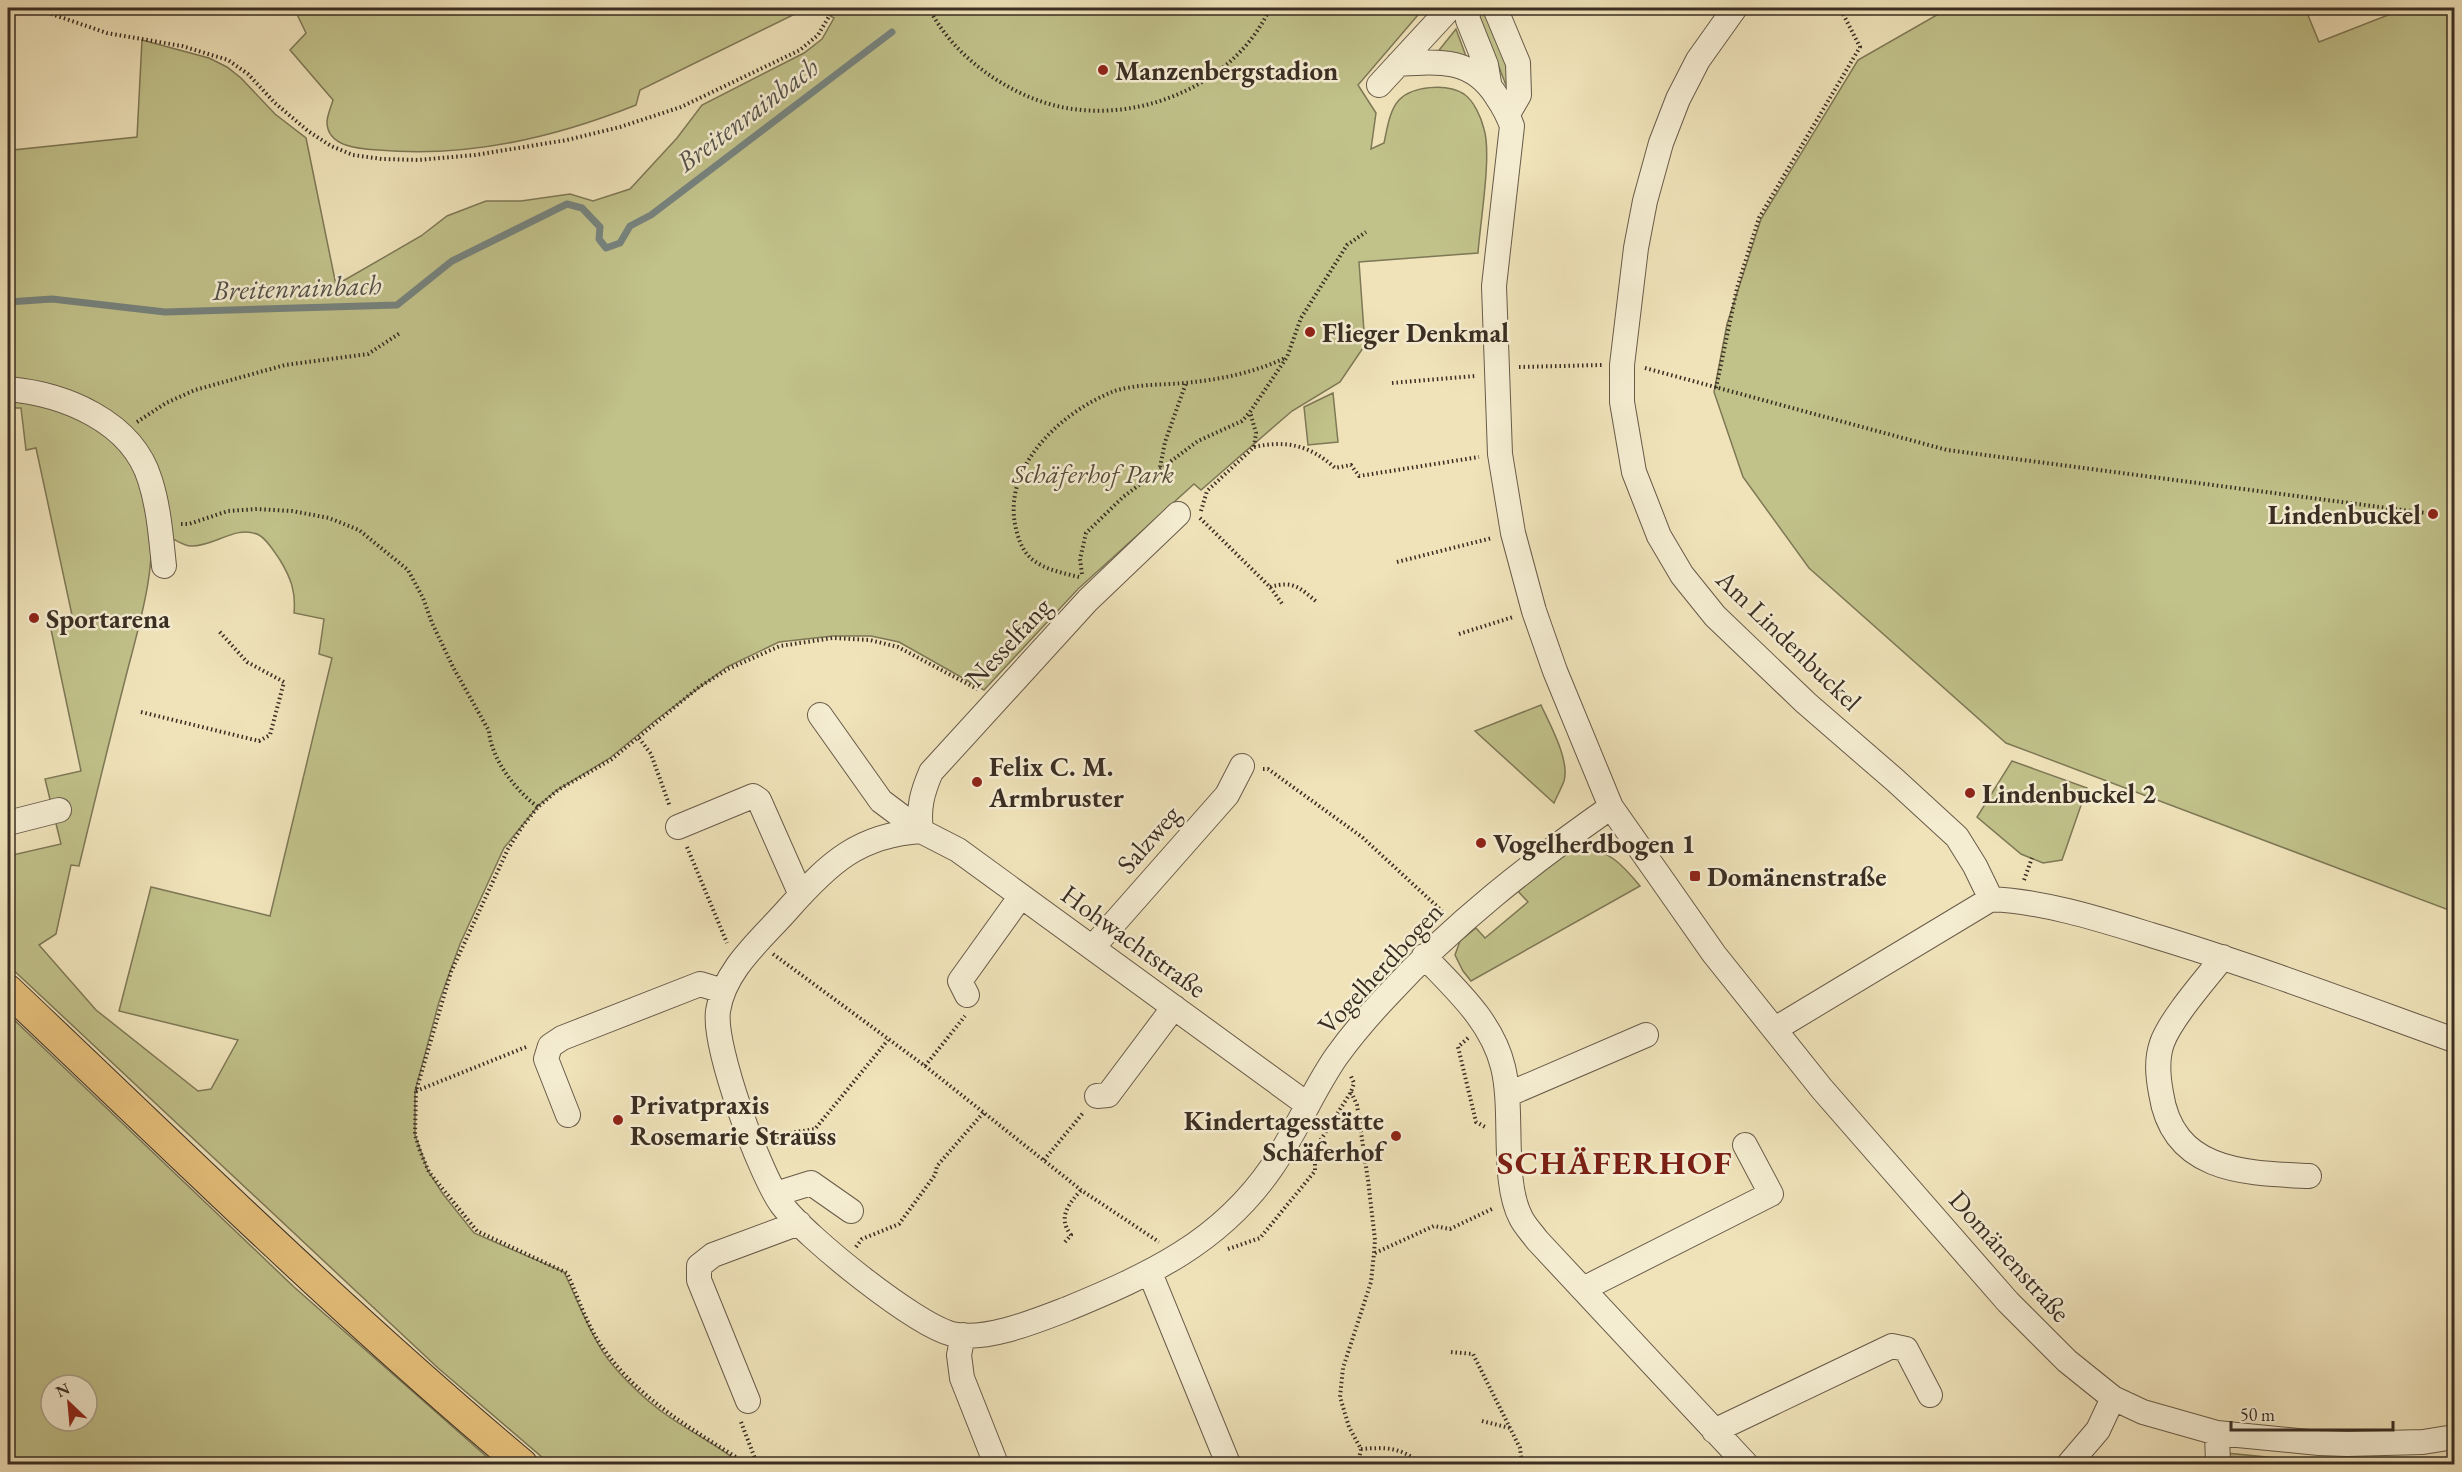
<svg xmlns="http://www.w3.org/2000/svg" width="2462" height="1472" font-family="'EB Garamond',serif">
<rect width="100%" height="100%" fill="#f0e3ba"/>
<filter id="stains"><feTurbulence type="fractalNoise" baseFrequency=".00333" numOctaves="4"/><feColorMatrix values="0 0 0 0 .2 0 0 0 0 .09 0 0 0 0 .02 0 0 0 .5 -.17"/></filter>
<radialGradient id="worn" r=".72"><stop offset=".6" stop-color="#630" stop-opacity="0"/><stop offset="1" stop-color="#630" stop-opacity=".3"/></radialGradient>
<!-- green -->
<path fill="#c1c18a" stroke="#7e7856" stroke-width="1.5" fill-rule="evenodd" d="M 294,8 L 1424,8 L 1358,85 L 1376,113 L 1371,149 L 1384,143 C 1387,130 1389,111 1399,100 C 1412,86 1447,83 1464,94 C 1474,101 1481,117 1484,129 C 1492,155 1480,223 1478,253 L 1359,262 L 1365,345 L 1340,382 L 1292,411 L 1201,490 L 1194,484 L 1078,589 L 984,690 L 899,642 L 871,636 L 833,636 L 779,642 L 727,667 L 656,720 L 610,758 L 557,790 L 538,806 L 504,848 L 460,944 L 439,1002 L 415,1091 L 415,1135 L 428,1171 L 443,1194 L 474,1233 L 564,1272 C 576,1297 586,1324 600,1347 C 612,1369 647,1402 668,1416 C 692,1433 718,1445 741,1464 L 550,1464 L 438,1368 L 8,965 L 8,856 L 61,844 L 45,779 L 81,771 L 49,620 L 72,615 L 36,448 L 26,450 L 21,408 L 8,408 L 8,396 C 53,395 98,417 127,452 C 138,466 146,493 149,511 C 159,565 138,628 125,680 C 109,742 94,804 79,866 L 71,865 L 56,934 L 39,945 L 96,1010 L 198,1091 L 211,1089 L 238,1040 L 119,1011 L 151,887 L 270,916 L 332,658 L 319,654 L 324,619 L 294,613 C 296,592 291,578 280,560 C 274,552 268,540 259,535 C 236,524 214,547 191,546 C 185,546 179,542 173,539 C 170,533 166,526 164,518 C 162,504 163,492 158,478 C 137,415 68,391 8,384 L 8,223 L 12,223 L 13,150 L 137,137 L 142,40 L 209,58 L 227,67 L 241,78 L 275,114 L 306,138 L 336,285 L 421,236 L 447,216 L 486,201 L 521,201 L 570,194 L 593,201 L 630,189 L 677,138 L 702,105 L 804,53 L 822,39 L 834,18 L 827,14 L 803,10 L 640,90 L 636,105 C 554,138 466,158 378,150 C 360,149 327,147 327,122 C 327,116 331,107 333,100 L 290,50 L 306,33 Z
M 1949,8 L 2305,8 L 2319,42 L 2406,8 L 2454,8 L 2454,912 L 2006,743 L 1809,568 L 1743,477 L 1714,392 L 1727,324 L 1761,219 L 1858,60 Z
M 1481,9 L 1487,13 L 1508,66 L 1509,93 L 1479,15 L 1478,10 Z
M 1456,29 L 1467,59 L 1436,54 Z
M 1333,393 L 1338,442 L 1308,445 L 1304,407 Z
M 1541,705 C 1550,725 1570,760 1564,781 C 1561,789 1557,796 1554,803 L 1475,731 Z
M 2012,761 L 2087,788 L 2062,860 L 2043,863 L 2021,854 L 1977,817 Z
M 1579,846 C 1609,850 1622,864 1640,886 L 1471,981 L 1463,971 L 1455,955 L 1460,941 L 1476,928 L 1485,938 L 1528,902 L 1516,889 L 1566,849 Z
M 8,1014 L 294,1287 L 495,1464 L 8,1464 ZM 51,1385 L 87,1385 L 87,1421 L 51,1421 Z
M 2226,1453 L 2307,1461 L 2307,1464 L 2226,1464 Z
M 2329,1459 L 2415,1459 L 2418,1464 L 2326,1464 Z"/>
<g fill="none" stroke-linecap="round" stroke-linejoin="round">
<!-- stream -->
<path stroke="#76837e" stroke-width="7" d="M 8,302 L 52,299 L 165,312 L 397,305 L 452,261 L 567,204 L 582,208 L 600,227 L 599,239 L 606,248 L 620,243 L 630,226 L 651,215 L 892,32"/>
<defs>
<path id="minor" d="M 1467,8 L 1468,20 L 1486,65 L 1489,83
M 1495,8 L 1518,63 L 1519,95 L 1508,114
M 1735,8 L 1698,60 L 1678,99 L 1661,143 L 1645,201 L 1636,248 L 1622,365 L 1622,402 L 1634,472 L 1659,536 L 1682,575 L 1715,616 L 1806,703 L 1896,781 L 1957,837 L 1975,866 L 1991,899 C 2046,902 2099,919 2151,935 C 2254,966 2354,1004 2454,1040
M 1398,64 C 1439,61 1473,58 1497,97 C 1504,107 1508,115 1512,126 L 1494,286 L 1500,454 L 1513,533 L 1534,611 L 1555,671 L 1611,807 L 1714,954 L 1822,1089 L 2008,1302 L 2067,1361 L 2113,1398 L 2143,1412 L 2217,1433 L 2319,1443 L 2347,1444 L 2423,1442 L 2454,1437
M 1379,85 L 1450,8
M 8,389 C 64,394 132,421 150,480 C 159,508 161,538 164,566
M 820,715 L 881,801 L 921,831 L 958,850 L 1308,1105
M 8,823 L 59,810
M 678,827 L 753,796 L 759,800 L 801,895
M 921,831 C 859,835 829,863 789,908 C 763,938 724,969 718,1011 C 713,1047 760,1175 782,1205 C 806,1237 914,1324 952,1334 C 985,1342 1036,1321 1067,1309 C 1149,1275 1220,1243 1272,1167 C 1296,1132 1312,1092 1336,1057 C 1351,1036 1369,1015 1387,996 C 1453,924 1531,863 1611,807
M 921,831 C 918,808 922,793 931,772 L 1088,600 L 1178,514
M 1093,947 L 1227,795 L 1242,766
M 1424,956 C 1455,989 1492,1021 1503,1067 C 1514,1111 1501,1180 1521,1218 C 1525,1226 1532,1233 1537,1240 L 1746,1464
M 2223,957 C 2206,979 2171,1018 2162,1043 C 2156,1060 2158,1077 2161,1093 C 2173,1173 2246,1173 2309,1176
M 967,995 L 960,981 L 1021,896
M 1775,1029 L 1991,899
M 1509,1094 L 1646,1035
M 1097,1096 L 1108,1095 L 1174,1007
M 568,1115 L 546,1059 L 550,1046 L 562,1038 L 700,984 L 723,991
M 776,1194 L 811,1183 L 851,1211
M 1150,1273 L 1227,1461
M 1583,1289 L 1771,1194 L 1745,1145
M 963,1335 L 959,1355 L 962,1378 L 996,1464
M 748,1401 L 699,1280 L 699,1266 L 713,1255 L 799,1223
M 1714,1431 L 1892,1346 L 1906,1349 L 1930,1395
M 2217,1433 L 2218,1464
M 2069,1464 L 2098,1430 L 2113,1398"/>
<path id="major" d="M 8,990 C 177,1150 343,1314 522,1464"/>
</defs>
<!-- minor casing -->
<use href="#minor" stroke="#685b49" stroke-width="26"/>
<!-- major casing -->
<use href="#major" stroke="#3a2e23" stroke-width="32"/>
<!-- path -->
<path stroke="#3a2e23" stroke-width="4" stroke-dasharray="1.5 3" stroke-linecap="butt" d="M 34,8 L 107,33 L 182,46 L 228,60 L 248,74 L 275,103 L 308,131 L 331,146 L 353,155 L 382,159 L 418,160 L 475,155 L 567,140 L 620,127 L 681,107 L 800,50 L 818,35 L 834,8
M 929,8 C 951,52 998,88 1046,103 C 1129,129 1234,88 1270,8
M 1519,367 L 1602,365
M 1645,368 L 1947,450 L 2433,514
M 1392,383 L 1475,376
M 1716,388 L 1737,288 L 1759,218 L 1860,47 L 1840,8
M 137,422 L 166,403 L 195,390 L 285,365 L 368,354 L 400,333
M 1254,447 C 1286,440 1310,445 1335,468 L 1351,465 L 1359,476 L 1479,457
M 1160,467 L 1165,442 L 1186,383
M 1201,511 L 1207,491 L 1254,447 L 1256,433 L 1250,412
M 1200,518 L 1270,587 L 1283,605
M 181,524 L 189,524 L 228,511 L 257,509 L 292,511 L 329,518 L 359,530 L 408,570 L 423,598 L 432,623 L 453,667 L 489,731 C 491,759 516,791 538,807
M 1397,562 L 1492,538
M 1082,574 L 1080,559 L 1086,533 L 1123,497 L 1198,441 L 1242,421 L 1250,412 L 1287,357 L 1301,318 L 1347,245 L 1366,232
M 1079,577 C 1063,573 1046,570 1033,560 C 1023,552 1019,541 1016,529 C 1001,468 1060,413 1112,392 C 1133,384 1161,385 1184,383 C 1218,380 1253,373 1285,358
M 1270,587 C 1294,580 1300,588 1318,603
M 1459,634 L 1513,617
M 141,712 L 259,741 L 270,735 L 284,682 L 247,662 L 218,630
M 639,738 L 651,754 L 670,807
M 1263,769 L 1268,769 L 1362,837 L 1442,911
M 687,847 L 727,943
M 2024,880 L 2032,858
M 773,954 L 925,1066 L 1081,1190 L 1159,1242
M 1468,1038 L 1458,1047 L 1476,1122 L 1487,1128
M 925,1066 L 965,1016
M 416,1091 L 526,1047
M 1351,1092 L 1357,1105 L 1368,1180 L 1375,1240 L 1374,1253 L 1371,1282 L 1343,1368 L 1340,1397 L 1349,1427 L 1361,1449 L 1358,1464
M 773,1139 L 790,1133 L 815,1129 L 888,1040
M 1044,1160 L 1083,1113
M 1065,1242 L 1071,1235 C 1057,1217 1069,1204 1081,1190
M 856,1247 L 862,1239 L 899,1224 L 935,1175 L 937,1166 L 984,1112
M 1228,1249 L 1260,1238 L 1315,1171 L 1315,1149 L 1351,1092 L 1354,1083 L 1350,1074
M 1375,1253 L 1434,1226 L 1450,1229 L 1494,1208
M 1451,1352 L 1473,1354 L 1520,1448 L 1522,1464
M 1482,1421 L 1510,1428
M 741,1422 L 754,1456 L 754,1464
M 1361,1449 C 1386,1447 1401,1447 1421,1464
M 747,1464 C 695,1431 639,1400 603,1348 C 587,1326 578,1297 567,1273 L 477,1231 L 429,1172 L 420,1151 L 415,1135 L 416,1091 L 451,972 L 508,849 L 522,827 L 538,807 L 558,790 L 612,759 L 699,687 L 728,669 L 780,646 L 833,638 L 870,640 L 898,647 L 979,690"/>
<!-- minor -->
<use href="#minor" stroke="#f5edd2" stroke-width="24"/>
<!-- major -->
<use href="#major" stroke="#e8c27d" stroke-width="30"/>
</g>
<!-- markers -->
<g fill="#8f2418" stroke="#f5edd2" stroke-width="2">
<circle cx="1103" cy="70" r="6"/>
<circle cx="1310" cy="332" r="6"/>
<circle cx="2433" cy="514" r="6"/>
<circle cx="34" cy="618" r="6"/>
<circle cx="977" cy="782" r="6"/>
<circle cx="1970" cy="793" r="6"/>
<circle cx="1481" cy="843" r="6"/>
<rect x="1689" y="870" width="12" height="12" rx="3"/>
<circle cx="618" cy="1120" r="6"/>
<circle cx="1396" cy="1136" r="6"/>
</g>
<g text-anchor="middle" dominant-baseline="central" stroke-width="5" stroke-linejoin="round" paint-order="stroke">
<!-- poi labels -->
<g font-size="27" font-weight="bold" fill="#3a2e23" stroke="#f5edd2" text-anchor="start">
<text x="1115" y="70">Manzenbergstadion</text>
<text x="1322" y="332">Flieger Denkmal</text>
<text x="2421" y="514" text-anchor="end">Lindenbuckel</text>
<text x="46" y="618">Sportarena</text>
<text x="989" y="766">Felix C. M.<tspan x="989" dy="31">Armbruster</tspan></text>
<text x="1982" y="793">Lindenbuckel 2</text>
<text x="1493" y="843">Vogelherdbogen 1</text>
<text x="1707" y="876">Domänenstraße</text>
<text x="630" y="1104">Privatpraxis<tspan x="630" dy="31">Rosemarie Strauss</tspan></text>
<text x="1384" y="1120" text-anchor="end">Kindertagesstätte<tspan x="1384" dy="31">Schäferhof</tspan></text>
</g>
<!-- park labels -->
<g font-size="27" font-style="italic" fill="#554b38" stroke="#f5edd2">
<text x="1093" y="473">Schäferhof Park</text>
</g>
<!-- street labels -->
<g font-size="27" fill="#3a2e23" stroke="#f5edd2">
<text transform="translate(1789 640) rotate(44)">Am Lindenbuckel</text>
<text transform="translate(1008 642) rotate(-47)">Nesselfang</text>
<text transform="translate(1148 839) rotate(-49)">Salzweg</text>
<text transform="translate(1134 941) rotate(36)">Hohwachtstraße</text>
<text transform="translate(1380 968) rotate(-47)">Vogelherdbogen</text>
<text transform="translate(2010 1256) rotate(48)">Domänenstraße</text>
</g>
<!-- water labels -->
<g font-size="28" font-style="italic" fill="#535149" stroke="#f5edd2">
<text transform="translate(747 114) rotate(-37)">Breitenrainbach</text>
<text transform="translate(297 287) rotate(-2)">Breitenrainbach</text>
</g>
<!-- district labels -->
<g font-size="33" font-weight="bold" letter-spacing="1.5" fill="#7a1f14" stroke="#f5edd2">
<text x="1615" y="1162">SCHÄFERHOF</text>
</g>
</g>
<!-- margin -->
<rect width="2462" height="1472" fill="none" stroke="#f0e3ba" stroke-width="30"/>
<rect x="9" y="9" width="2444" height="1454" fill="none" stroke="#3a2e23" stroke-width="3"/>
<rect x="15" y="15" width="2432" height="1442" fill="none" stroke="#3a2e23" stroke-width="1.5"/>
<!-- north arrow -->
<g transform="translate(69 1403) rotate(334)"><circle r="28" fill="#f5edd2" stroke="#aaa18c" stroke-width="1.5"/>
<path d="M0-4.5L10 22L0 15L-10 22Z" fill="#8f2418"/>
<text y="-9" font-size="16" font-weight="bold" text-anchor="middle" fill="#3a2e23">N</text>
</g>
<!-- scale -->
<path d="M2231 1421v9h162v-9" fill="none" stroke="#3a2e23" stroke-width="3"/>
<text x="2240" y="1421" font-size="18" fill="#3a2e23" stroke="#f5edd2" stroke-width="4.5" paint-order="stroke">50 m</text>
<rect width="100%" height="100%" filter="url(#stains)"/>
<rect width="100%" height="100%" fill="url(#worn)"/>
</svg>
